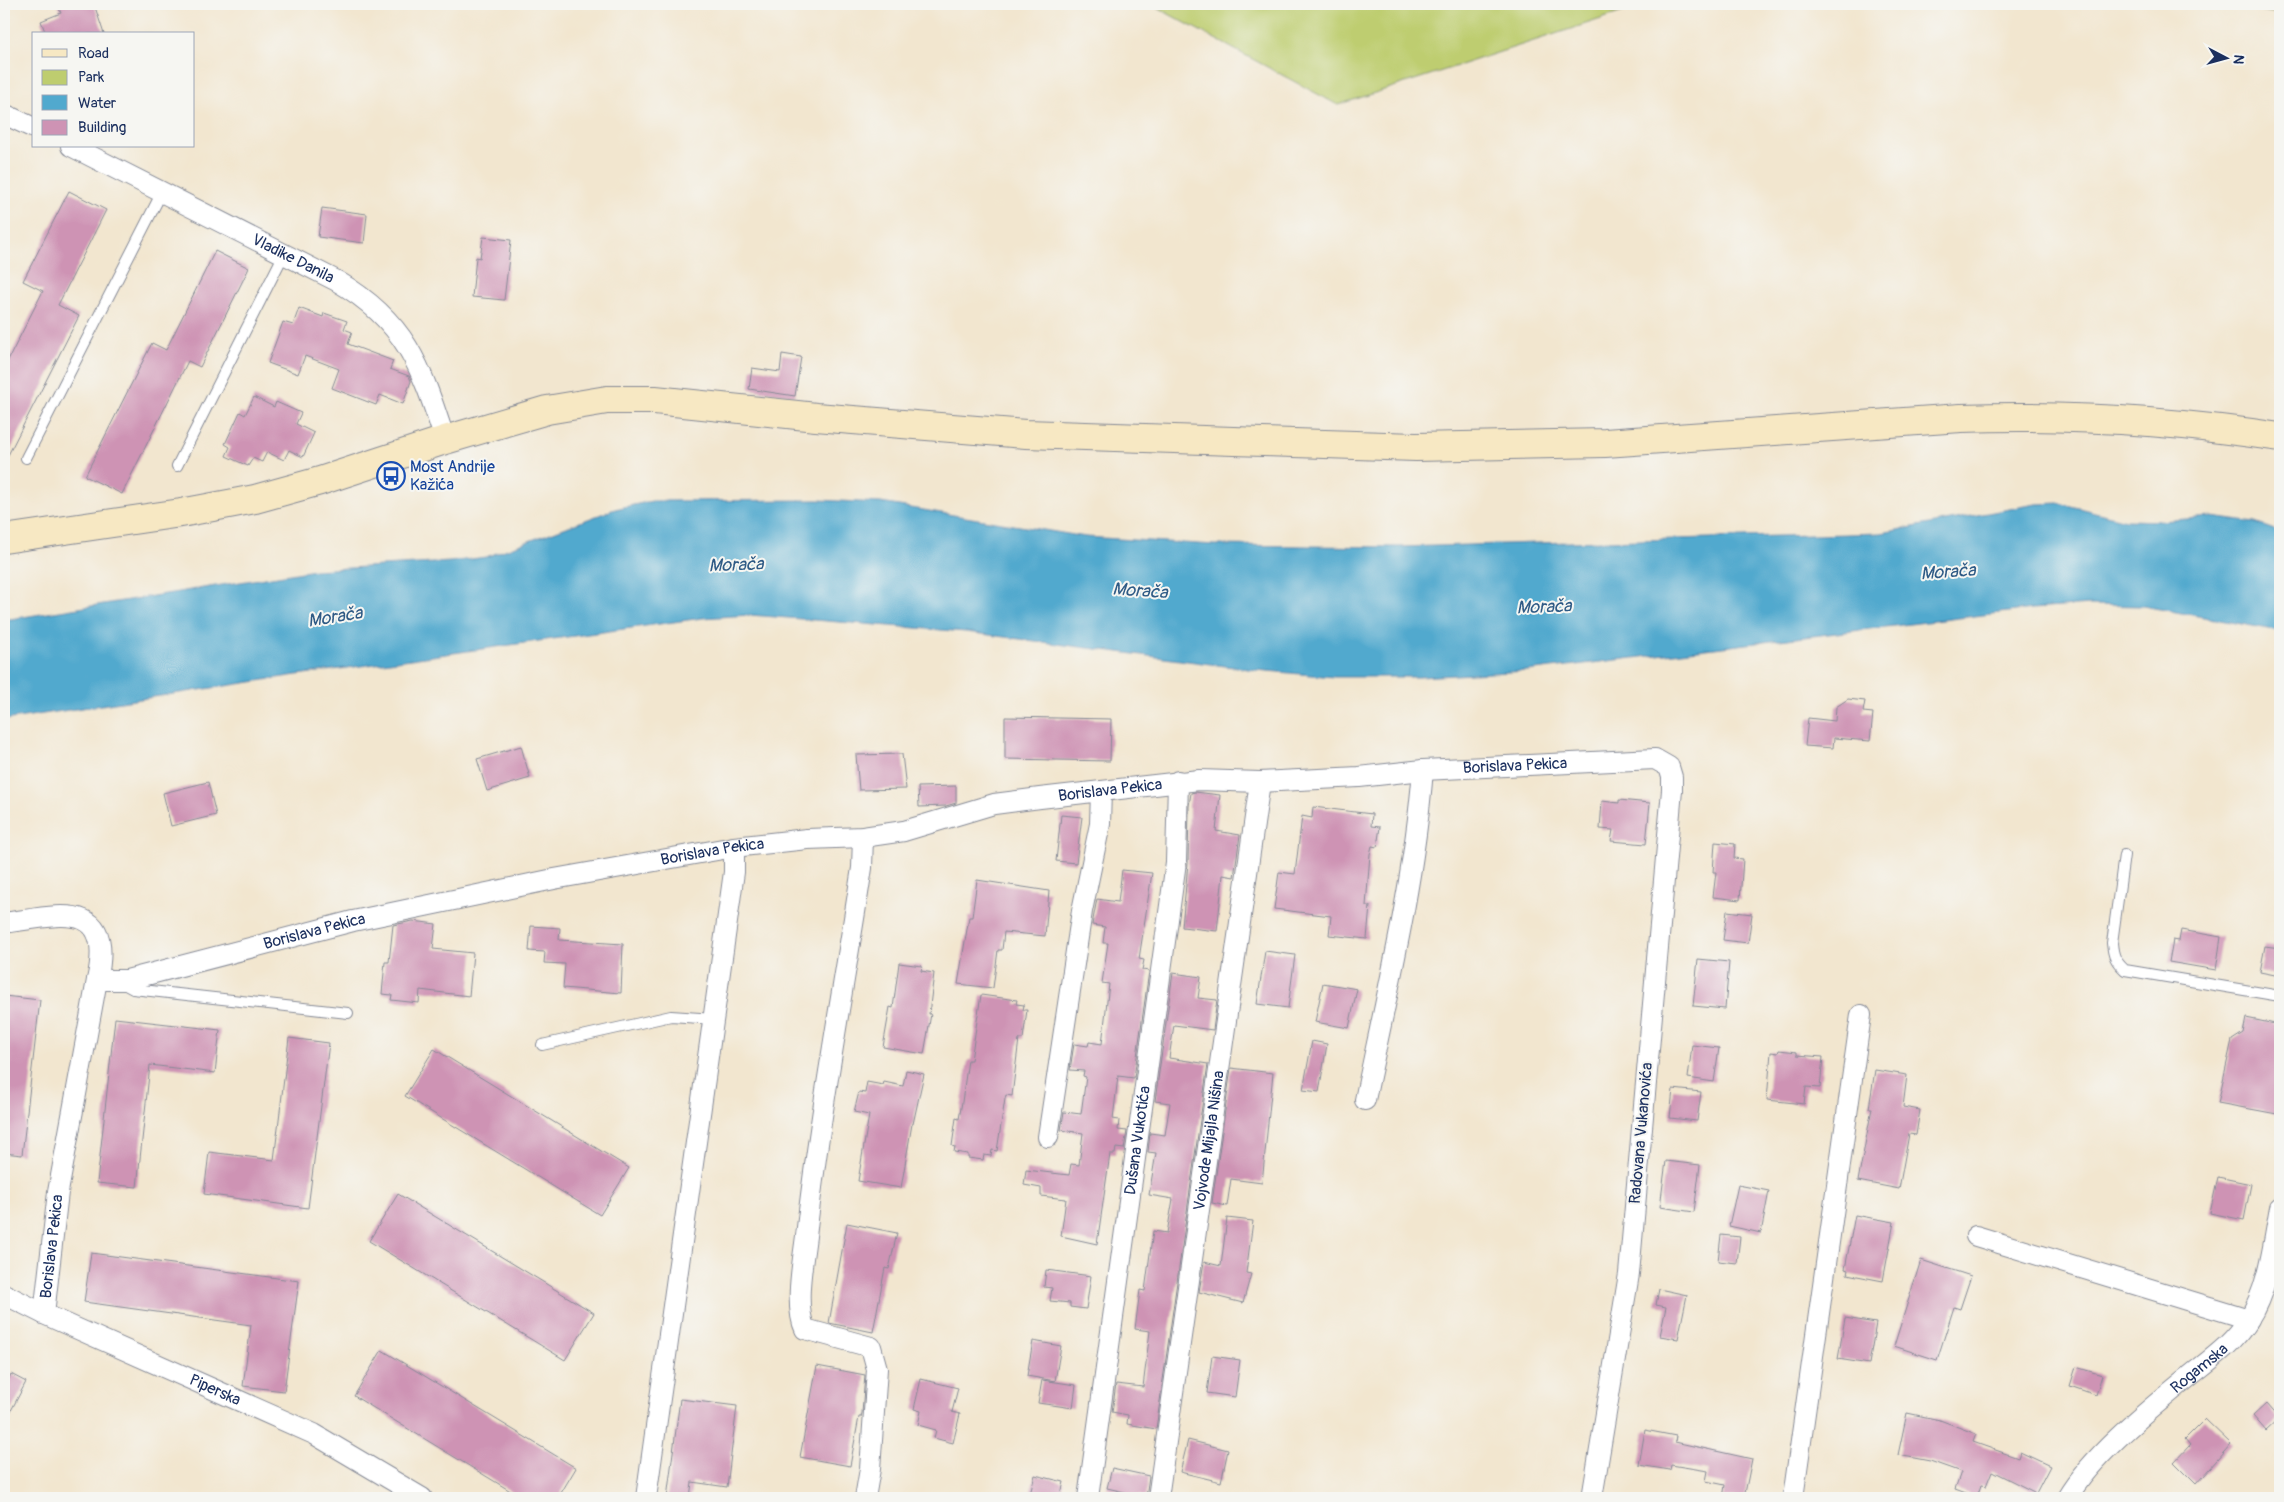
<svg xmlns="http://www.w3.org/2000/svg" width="2284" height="1502" font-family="Pangolin,sans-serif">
<rect width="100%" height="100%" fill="#f6f6f2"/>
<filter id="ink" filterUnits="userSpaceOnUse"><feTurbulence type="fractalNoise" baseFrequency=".02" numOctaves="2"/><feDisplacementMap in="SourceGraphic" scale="10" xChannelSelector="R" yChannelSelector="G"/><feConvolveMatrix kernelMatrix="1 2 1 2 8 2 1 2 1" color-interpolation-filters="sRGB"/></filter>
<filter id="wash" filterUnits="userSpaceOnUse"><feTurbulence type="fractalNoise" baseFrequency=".0096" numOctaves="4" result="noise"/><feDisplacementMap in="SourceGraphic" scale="20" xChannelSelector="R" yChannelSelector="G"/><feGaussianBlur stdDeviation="1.12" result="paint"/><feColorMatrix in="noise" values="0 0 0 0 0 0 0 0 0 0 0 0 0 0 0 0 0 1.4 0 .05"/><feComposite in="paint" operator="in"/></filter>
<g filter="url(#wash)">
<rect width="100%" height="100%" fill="#f2e6cf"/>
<!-- green -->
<path fill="#becd6f" stroke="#6c7e66" d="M 1150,4 L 1647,4 L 1338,105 Z
M 2223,4 L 2280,4 L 2280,14 Z"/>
<!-- water -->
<path fill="#51a9ce" stroke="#366c96" d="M 818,500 L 881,503 L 1086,537 L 1215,545 L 1399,547 L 1881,533 L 2036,504 L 2059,503 L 2126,520 L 2161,521 L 2212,517 L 2255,523 L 2280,532 L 2280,631 L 2143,606 L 2090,605 L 2032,609 L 1527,671 L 1419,677 L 1334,677 L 1256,670 L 966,632 L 750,615 L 702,618 L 290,676 L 4,720 L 4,620 L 315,570 L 450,562 L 486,557 L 615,509 L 652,501 Z"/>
<g id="blocks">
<!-- building -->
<path fill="#ce93b4" d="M 57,4 L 94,4 L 104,34 L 46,34 L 41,21 L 61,13 Z
M 69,191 L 106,210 L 58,305 L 79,316 L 4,463 L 4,368 L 43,291 L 23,281 Z
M 322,208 L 367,214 L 364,243 L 318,237 Z
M 483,237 L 511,240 L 504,300 L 472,297 L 476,257 L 480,258 Z
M 215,251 L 249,268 L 200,367 L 188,361 L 122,494 L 85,476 L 152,343 L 166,350 Z
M 299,308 L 323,317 L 324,313 L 347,321 L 344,329 L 352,332 L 348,344 L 393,361 L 390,369 L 409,376 L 411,381 L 403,404 L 380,395 L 376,405 L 332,388 L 339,369 L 305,356 L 298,374 L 268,363 L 283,322 L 293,325 Z
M 782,354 L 801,357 L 795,396 L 749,389 L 752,368 L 780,372 Z
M 254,397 L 274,407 L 276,402 L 301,413 L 296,424 L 314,433 L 303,457 L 289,450 L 284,460 L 267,452 L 262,462 L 253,458 L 248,466 L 226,456 L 230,447 L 225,444 L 240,412 L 245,415 Z
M 1848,699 L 1865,701 L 1863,712 L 1873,713 L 1870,741 L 1834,738 L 1833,748 L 1805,746 L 1808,718 L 1835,721 L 1836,707 Z
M 1005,717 L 1111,719 L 1110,761 L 1005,759 Z
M 521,746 L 530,778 L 487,791 L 477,759 Z
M 902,754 L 906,789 L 859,790 L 856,755 Z
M 208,782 L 216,815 L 171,826 L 163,793 Z
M 956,786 L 956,803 L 946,806 L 919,807 L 918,787 Z
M 1195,792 L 1220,795 L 1216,831 L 1240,835 L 1234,877 L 1223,875 L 1217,931 L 1182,927 L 1188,863 L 1189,806 L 1191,793 Z
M 1619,800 L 1650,803 L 1646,844 L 1611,841 L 1613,830 L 1600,829 L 1602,801 L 1619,803 Z
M 1313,807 L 1372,814 L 1371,826 L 1380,827 L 1377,847 L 1372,846 L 1370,854 L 1366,906 L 1370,906 L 1367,939 L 1329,935 L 1331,916 L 1274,909 L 1279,872 L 1295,874 L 1302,816 L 1312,818 Z
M 1061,815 L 1082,817 L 1076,863 L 1056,861 Z
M 1715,842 L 1735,844 L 1734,858 L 1743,859 L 1740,900 L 1713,897 L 1716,872 L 1713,872 Z
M 1122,870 L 1152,873 L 1139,959 L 1144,960 L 1142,970 L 1149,971 L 1134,1078 L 1118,1076 L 1113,1119 L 1119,1120 L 1118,1130 L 1127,1131 L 1124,1149 L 1116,1148 L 1115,1154 L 1110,1154 L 1097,1244 L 1061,1236 L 1066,1199 L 1041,1196 L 1041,1188 L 1024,1185 L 1026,1170 L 1069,1175 L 1071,1164 L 1079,1165 L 1083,1133 L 1061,1130 L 1064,1112 L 1081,1114 L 1086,1077 L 1083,1076 L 1084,1071 L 1070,1070 L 1074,1044 L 1088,1046 L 1089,1042 L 1102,1044 L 1109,984 L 1102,983 L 1108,943 L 1103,943 L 1105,927 L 1092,925 L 1097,899 L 1118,902 Z
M 977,880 L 1049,891 L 1045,936 L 1004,932 L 1002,950 L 998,950 L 993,988 L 958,984 L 969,917 L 972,917 Z
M 1727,911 L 1752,914 L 1748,943 L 1723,940 Z
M 413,921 L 436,924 L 433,949 L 473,953 L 469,996 L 420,990 L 419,1003 L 391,1000 L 392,995 L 382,994 L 385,962 L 389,962 L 393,925 Z
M 531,926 L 560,928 L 559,940 L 623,944 L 621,993 L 563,988 L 565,964 L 544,963 L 545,952 L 529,951 Z
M 2181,930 L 2221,937 L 2216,970 L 2169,962 L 2173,940 L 2179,941 Z
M 2265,946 L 2280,948 L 2280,976 L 2260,972 Z
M 1265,951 L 1295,955 L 1288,1008 L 1257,1004 Z
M 1698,959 L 1729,962 L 1725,1009 L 1693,1006 Z
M 899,963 L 922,966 L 921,971 L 934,973 L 929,1014 L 931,1014 L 924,1054 L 883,1047 L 890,1007 L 893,1008 Z
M 1173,973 L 1201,977 L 1198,998 L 1217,1000 L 1213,1030 L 1174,1025 L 1169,1058 L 1208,1064 L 1156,1429 L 1127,1424 L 1128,1415 L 1112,1412 L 1116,1384 L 1143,1387 L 1150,1331 L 1135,1329 L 1140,1290 L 1145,1291 L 1153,1231 L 1167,1233 L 1173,1199 L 1149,1195 L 1156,1153 L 1148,1152 L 1150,1133 L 1165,1135 L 1170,1103 L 1155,1101 Z
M 1323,983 L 1357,989 L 1349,1028 L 1315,1022 Z
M 981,995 L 1017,1000 L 1016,1004 L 1024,1005 L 1023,1010 L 1027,1010 L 1023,1039 L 1019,1039 L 1012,1096 L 1006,1095 L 1005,1099 L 997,1151 L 992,1150 L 991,1156 L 984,1155 L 983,1160 L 968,1158 L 968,1154 L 954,1152 L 955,1147 L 952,1146 L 956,1118 L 959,1119 L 962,1102 L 968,1060 L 971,1060 Z
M 4,996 L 40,1000 L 22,1155 L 4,1153 Z
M 115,1018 L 220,1030 L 215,1073 L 150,1065 L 137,1187 L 97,1183 Z
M 2246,1018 L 2280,1025 L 2280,1094 L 2277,1114 L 2218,1103 L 2232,1040 L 2243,1033 Z
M 289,1038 L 329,1043 L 308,1208 L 204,1194 L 209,1152 L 274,1160 Z
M 1312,1041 L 1327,1044 L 1319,1092 L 1303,1090 Z
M 1692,1045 L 1719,1048 L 1714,1082 L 1688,1078 Z
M 434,1049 L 629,1168 L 600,1215 L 405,1096 Z
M 1779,1050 L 1797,1052 L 1797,1055 L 1823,1057 L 1820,1088 L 1806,1087 L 1804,1104 L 1767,1100 L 1771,1052 L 1778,1053 Z
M 1231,1068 L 1273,1073 L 1262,1183 L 1231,1179 L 1227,1206 L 1212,1203 Z
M 906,1070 L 924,1074 L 913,1124 L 912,1124 L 901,1188 L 858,1181 L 869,1115 L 854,1112 L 859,1092 L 865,1093 L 867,1082 L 883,1085 L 884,1082 L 903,1086 Z
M 1875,1070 L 1907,1075 L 1903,1107 L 1920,1110 L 1916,1135 L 1909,1134 L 1899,1189 L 1858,1181 L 1872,1108 L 1869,1108 Z
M 1673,1089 L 1701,1092 L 1697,1121 L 1670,1118 Z
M 1666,1161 L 1700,1165 L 1694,1212 L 1660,1207 Z
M 2218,1177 L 2251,1184 L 2244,1220 L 2210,1213 Z
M 1738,1185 L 1769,1191 L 1761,1233 L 1729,1226 Z
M 398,1194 L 594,1313 L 565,1360 L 369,1241 Z
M 1855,1215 L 1894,1222 L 1883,1281 L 1847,1274 L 1848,1270 L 1845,1269 Z
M 1227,1218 L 1253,1221 L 1246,1273 L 1251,1274 L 1243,1303 L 1199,1292 L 1204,1262 L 1221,1266 Z
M 847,1223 L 897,1233 L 889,1269 L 885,1268 L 873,1332 L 829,1323 Z
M 1721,1235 L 1740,1237 L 1737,1263 L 1718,1261 Z
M 91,1253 L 299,1281 L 284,1391 L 243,1386 L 251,1325 L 84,1302 Z
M 1921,1260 L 1971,1276 L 1960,1309 L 1954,1307 L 1937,1360 L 1894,1346 Z
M 1046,1270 L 1091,1276 L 1086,1309 L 1070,1307 L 1070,1303 L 1050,1301 L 1052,1288 L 1044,1287 Z
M 1659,1289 L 1687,1295 L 1678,1339 L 1660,1336 L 1666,1307 L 1656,1305 Z
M 1845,1318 L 1876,1323 L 1869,1364 L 1838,1359 Z
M 1033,1341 L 1061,1346 L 1055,1381 L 1027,1376 Z
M 382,1350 L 576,1468 L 558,1498 L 522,1498 L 354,1396 Z
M 1212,1356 L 1240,1360 L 1235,1397 L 1207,1393 Z
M 817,1366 L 865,1375 L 862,1413 L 861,1417 L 859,1417 L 850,1466 L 800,1457 Z
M 2076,1367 L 2102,1375 L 2096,1395 L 2070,1386 Z
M 11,1374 L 26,1382 L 4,1424 L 4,1389 Z
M 921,1379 L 958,1388 L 952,1412 L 960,1414 L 953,1443 L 934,1438 L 936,1430 L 918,1425 L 921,1411 L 914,1409 Z
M 1042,1380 L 1076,1385 L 1073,1408 L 1038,1403 Z
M 680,1399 L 737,1406 L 727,1487 L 692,1482 L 690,1498 L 667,1498 Z
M 2266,1404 L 2279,1419 L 2266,1431 L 2253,1416 Z
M 1907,1413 L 1940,1420 L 1976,1434 L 1973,1442 L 2018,1458 L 2020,1452 L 2050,1466 L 2036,1493 L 1992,1471 L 1986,1486 L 1981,1485 L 1977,1497 L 1955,1489 L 1961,1472 L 1930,1461 L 1898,1455 Z
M 2205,1419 L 2231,1444 L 2196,1484 L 2174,1462 L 2190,1445 L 2185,1439 Z
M 1645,1430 L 1676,1436 L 1675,1442 L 1752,1459 L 1744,1498 L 1723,1498 L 1725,1485 L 1706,1481 L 1708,1471 L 1671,1465 L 1670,1470 L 1639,1465 Z
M 1188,1440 L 1228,1450 L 1221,1482 L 1180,1472 Z
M 1112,1468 L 1149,1476 L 1146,1497 L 1107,1488 Z
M 1035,1475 L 1064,1482 L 1060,1498 L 1029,1498 Z"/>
</g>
</g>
<g filter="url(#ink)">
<use href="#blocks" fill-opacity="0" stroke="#868a96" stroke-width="1"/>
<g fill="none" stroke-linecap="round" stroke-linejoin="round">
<defs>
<path id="service" d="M 26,458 L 162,192
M 177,466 L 284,254
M 2124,855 L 2112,943 C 2113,955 2115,961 2125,970 L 2280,996
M 122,983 L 133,989 L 348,1013
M 542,1045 L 671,1016 L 714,1019"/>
<g id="minor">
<path d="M 4,114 L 34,128"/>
<path id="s1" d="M 71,146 L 337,281 C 407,322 421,367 445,440"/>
<path d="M 863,837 L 862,868 C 843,991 820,1113 806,1236 C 803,1261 794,1306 805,1329 L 871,1347 L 877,1369 L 870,1469 L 865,1498"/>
<path d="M 4,923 C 57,916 116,897 97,980"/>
<path d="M 1365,1100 C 1388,990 1414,881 1423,770"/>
<path d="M 1048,1137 L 1082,911 L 1100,824 L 1101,791"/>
<path d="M 1976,1236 L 2249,1319"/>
<path id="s2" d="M 4,1294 L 44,1314 L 314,1434 L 422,1498"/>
<path id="s3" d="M 44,1314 L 58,1192 L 97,980 L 127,980 L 353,921 L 554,879 L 734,847 L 807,839 L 863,837 L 904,831 L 994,804 L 1040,798 L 1199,780 L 1260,782 L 1359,777 L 1423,770 L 1655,759 L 1669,767 L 1672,777 L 1672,790 L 1629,1274 L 1592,1498"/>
<path d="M 646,1498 L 734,872 L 734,847"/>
<path id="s4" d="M 1088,1498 L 1176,862 L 1178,781"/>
<path id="s5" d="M 1158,1498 L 1260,782"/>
<path d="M 1793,1498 L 1861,1015"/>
<path id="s6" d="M 2067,1498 C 2094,1453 2150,1409 2191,1375 C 2211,1359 2234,1343 2248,1320 C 2269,1288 2273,1245 2280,1208"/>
</g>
<path id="secondary" d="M 4,539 L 181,513 L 255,499 L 320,481 L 445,440 L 547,410 L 607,400 L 655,400 L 816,417 L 1026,434 L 1416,447 L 1605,443 L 1961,418 C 2067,414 2175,421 2280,437"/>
</defs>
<!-- service casing -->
<use href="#service" stroke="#868a96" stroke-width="12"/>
<!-- minor casing -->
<use href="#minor" stroke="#868a96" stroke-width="22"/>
<!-- secondary casing -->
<use href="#secondary" stroke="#868a96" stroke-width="30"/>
<!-- service -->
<use href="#service" stroke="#fff" stroke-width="10"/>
<!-- minor -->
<use href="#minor" stroke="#fff" stroke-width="20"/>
<!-- secondary -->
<use href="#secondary" stroke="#f7e8c3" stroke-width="28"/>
</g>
</g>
<!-- icons -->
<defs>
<symbol id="bus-ring" viewBox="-11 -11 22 22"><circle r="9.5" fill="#f6f6f2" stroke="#1a4fb4" stroke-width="1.5"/><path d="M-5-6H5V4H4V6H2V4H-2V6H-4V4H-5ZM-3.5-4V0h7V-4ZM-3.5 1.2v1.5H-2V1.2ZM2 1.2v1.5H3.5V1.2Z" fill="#1a4fb4"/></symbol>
</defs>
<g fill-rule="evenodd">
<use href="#bus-ring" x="375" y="460" width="32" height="32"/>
</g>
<g text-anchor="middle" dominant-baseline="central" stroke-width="4" stroke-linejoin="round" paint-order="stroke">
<!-- street labels -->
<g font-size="16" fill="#1b2f5e" stroke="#f6f6f2">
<text stroke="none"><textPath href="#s1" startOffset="249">Vladike Danila</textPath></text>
<text stroke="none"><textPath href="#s3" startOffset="1778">Borislava Pekica</textPath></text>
<text stroke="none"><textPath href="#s3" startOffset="1372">Borislava Pekica</textPath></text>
<text stroke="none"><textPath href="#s3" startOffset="968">Borislava Pekica</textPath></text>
<text stroke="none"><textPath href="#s3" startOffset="562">Borislava Pekica</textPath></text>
<text transform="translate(1641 1133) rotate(-85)">Radovana Vukanovića</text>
<text stroke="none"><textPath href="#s4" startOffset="361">Dušana Vukotića</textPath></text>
<text stroke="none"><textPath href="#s5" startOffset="361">Vojvode Mijajla Nišina</textPath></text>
<text stroke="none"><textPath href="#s3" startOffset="68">Borislava Pekica</textPath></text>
<text stroke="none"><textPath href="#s6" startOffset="186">Rogamska</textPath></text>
<text stroke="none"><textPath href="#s2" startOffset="232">Piperska</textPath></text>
</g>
<!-- transit labels -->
<g font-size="16" fill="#164399" stroke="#f6f6f2" text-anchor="start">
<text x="410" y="467">Most Andrije<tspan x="410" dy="18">Kažića</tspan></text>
</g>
<!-- water labels -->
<g font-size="18" font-style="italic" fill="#2e5a85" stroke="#f6f6f2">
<text transform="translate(736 565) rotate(-2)">Morača</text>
<text transform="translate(1948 572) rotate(-4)">Morača</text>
<text transform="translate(1140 591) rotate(4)">Morača</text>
<text transform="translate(1544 607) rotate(-2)">Morača</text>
<text transform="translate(335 617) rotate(-9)">Morača</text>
</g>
</g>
<!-- margin -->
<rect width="2284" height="1502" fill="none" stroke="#f6f6f2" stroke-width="20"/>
<!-- legend -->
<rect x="32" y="32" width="162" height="115" fill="#f6f6f2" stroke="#9ea6b7"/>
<rect x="42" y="49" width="25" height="8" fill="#f7e8c3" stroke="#9ea6b7"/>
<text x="78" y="58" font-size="15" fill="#1b2f5e">Road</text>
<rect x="42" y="70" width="25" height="15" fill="#becd6f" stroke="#9ea6b7"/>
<text x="78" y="82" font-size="15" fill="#1b2f5e">Park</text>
<rect x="42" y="95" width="25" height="15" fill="#51a9ce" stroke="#9ea6b7"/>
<text x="78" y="108" font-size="15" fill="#1b2f5e">Water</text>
<rect x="42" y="120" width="25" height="15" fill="#ce93b4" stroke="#9ea6b7"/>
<text x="78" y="132" font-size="15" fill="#1b2f5e">Building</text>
<!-- north arrow -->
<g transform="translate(2226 58) rotate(96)" stroke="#f6f6f2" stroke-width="4" paint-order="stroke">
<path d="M0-4L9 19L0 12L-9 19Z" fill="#1b2f5e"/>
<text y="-8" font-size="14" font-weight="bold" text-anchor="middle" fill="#1b2f5e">N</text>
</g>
</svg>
